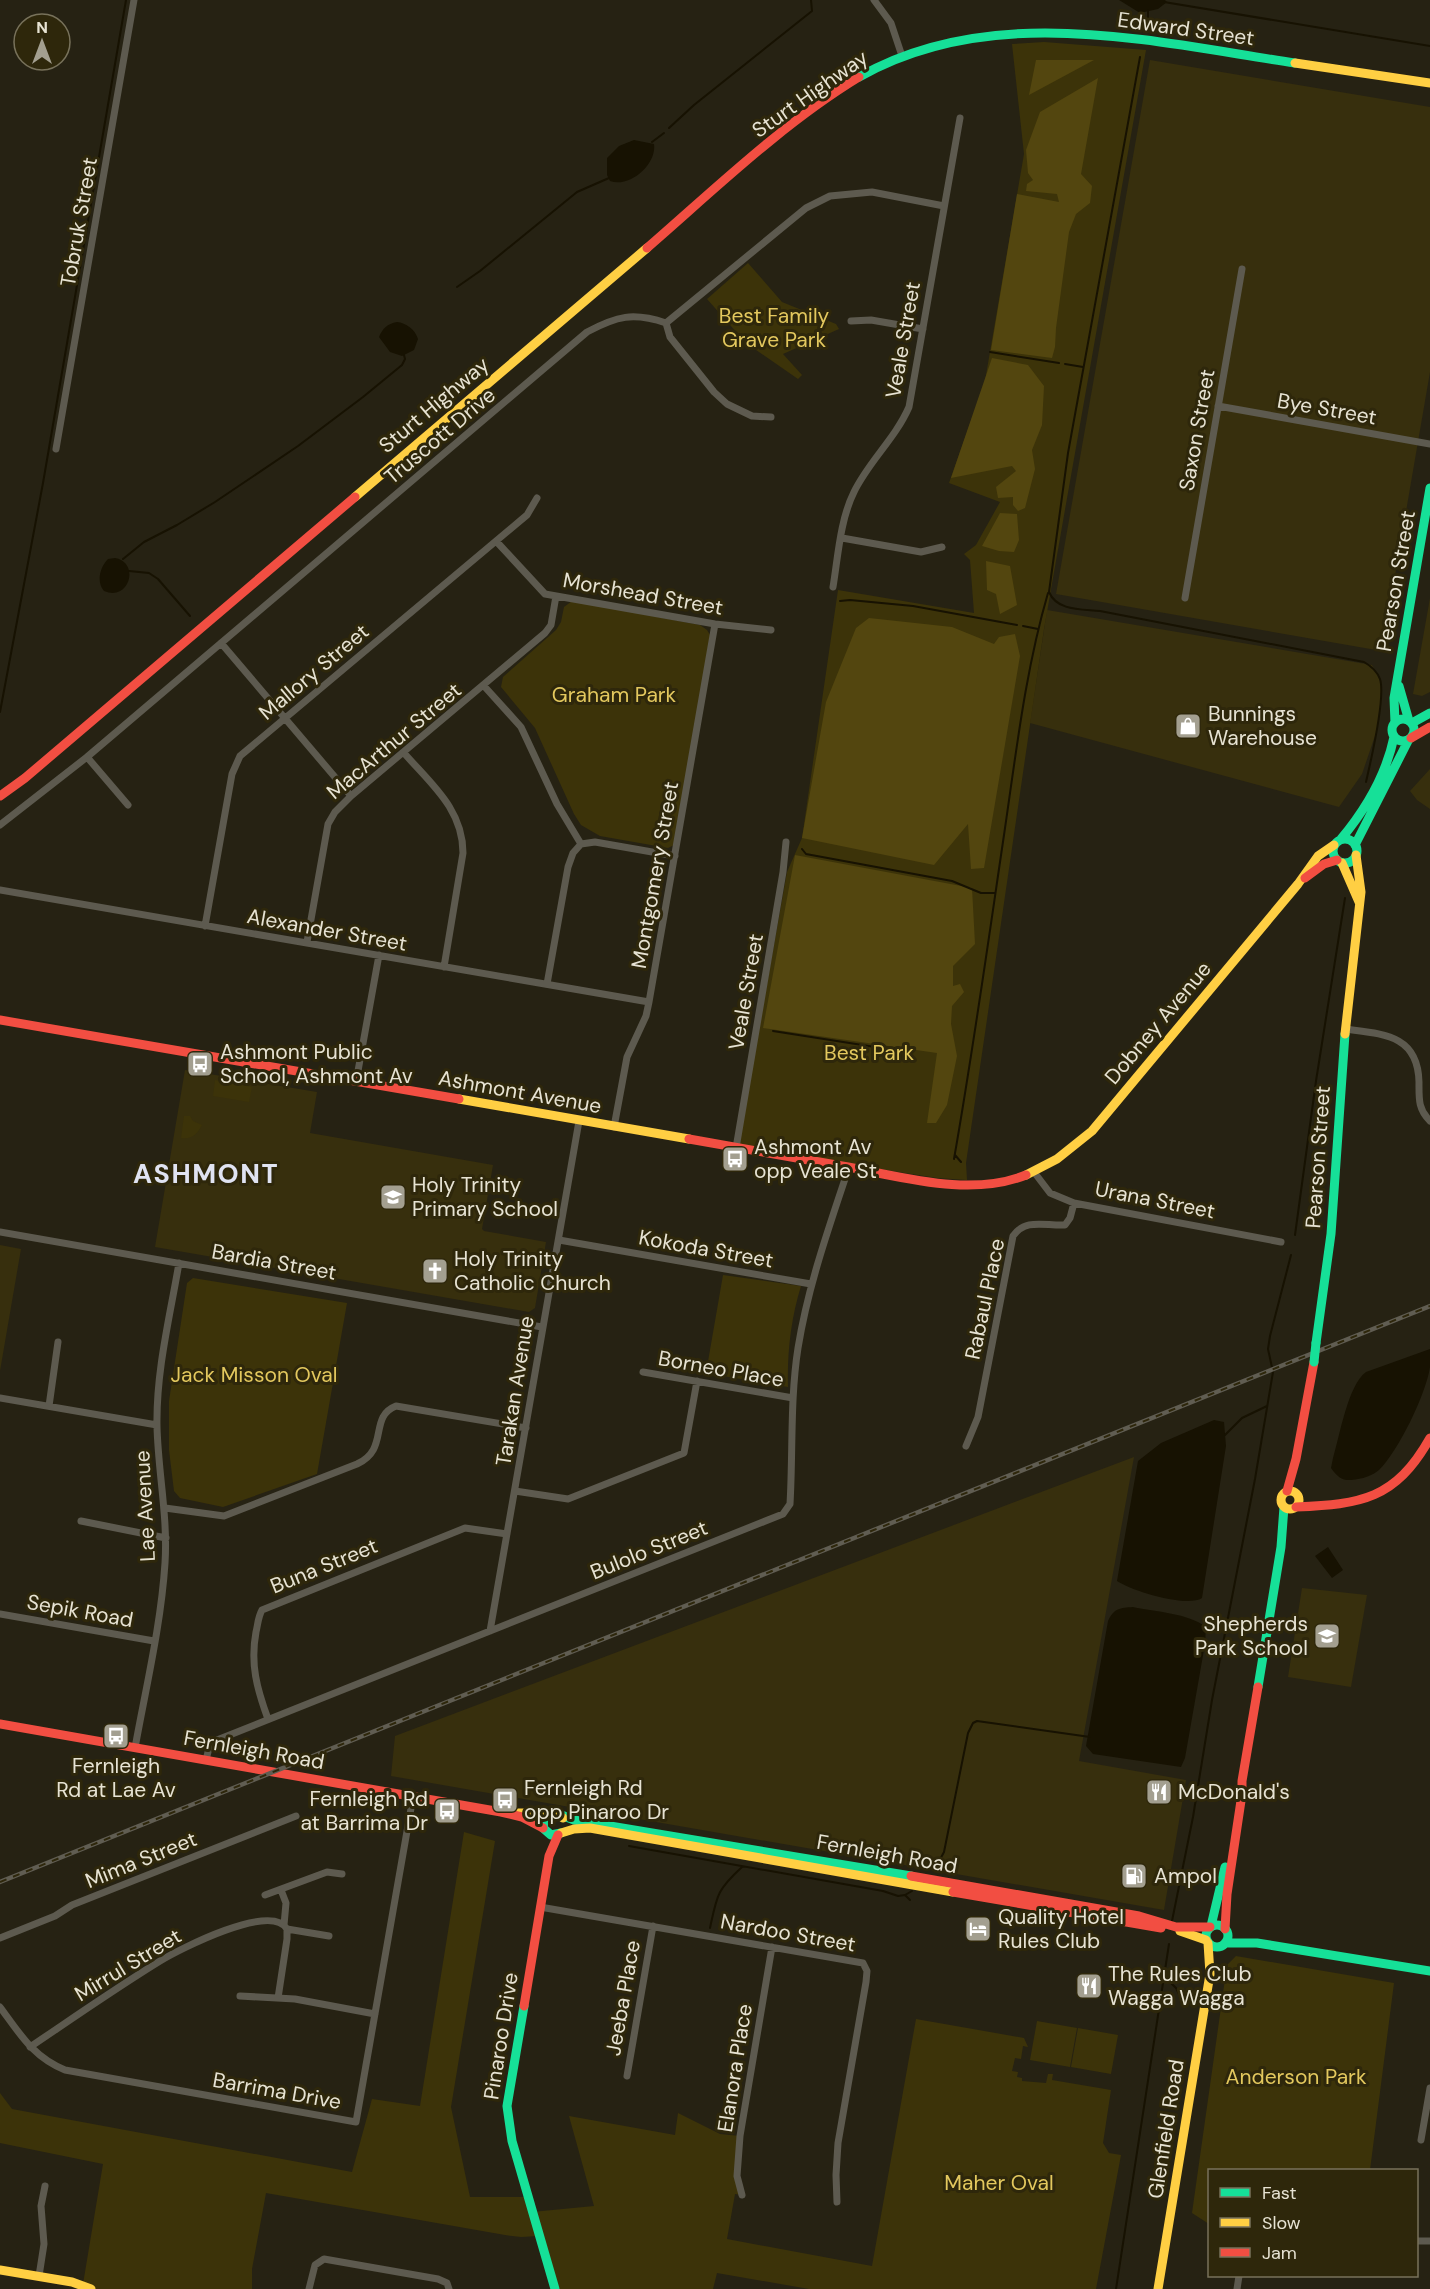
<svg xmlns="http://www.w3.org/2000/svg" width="1430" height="2289" font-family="'DM Sans',sans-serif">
<rect width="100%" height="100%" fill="#262213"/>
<!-- built -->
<path fill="#372f0d" d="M 1150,60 L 1430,107 L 1430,372 L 1382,651 L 1056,594 Z
M 1430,598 L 1430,692 L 1422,696 L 1413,694 Z
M 1047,610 L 1372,665 L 1382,685 L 1378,727 L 1362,774 L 1339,807 L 1030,723 Z
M 1430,769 L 1430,809 L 1417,800 L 1410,791 Z
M 185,1070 L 317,1092 L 310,1133 L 493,1165 L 482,1229 L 484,1231 L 546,1242 L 535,1308 L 529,1312 L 155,1247 Z
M 0,1245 L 21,1249 L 0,1371 Z
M 1134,1457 L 1079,1761 L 1186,1780 L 1164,1910 L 391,1776 L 395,1736 Z
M 1302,1588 L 1367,1595 L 1351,1687 L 1288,1677 Z"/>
<!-- green -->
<path fill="#3c3309" d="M 1044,42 L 1146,50 L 1044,629 L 966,1163 L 967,1180 L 937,1178 L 738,1147 L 787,872 L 802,838 L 838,590 L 974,613 L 970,560 L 964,554 L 976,545 L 1000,502 L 949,483 L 985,381 L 1024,154 L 1012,44 Z
M 748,263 L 782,302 L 836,324 L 839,329 L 783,354 L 802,375 L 798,379 L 746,343 L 707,299 Z
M 572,601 L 700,625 L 707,630 L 710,635 L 677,839 L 674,845 L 668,848 L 600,836 L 581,825 L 574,814 L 535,728 L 501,687 L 503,677 L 556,630 L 561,622 L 564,607 Z
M 215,1080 L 252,1087 L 249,1102 L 213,1096 Z
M 184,1116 L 190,1116 L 193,1121 L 202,1125 C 198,1133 192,1140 181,1138 Z
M 723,1275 L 801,1286 C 791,1318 787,1353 788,1387 L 706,1373 Z
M 193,1278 L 347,1303 L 317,1474 L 223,1507 L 180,1498 L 174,1491 L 169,1450 L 169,1401 L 187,1283 Z
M 464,1832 L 495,1841 L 451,2107 L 470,2197 L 527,2197 L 532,2212 L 594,2206 L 569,2116 L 675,2135 L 678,2113 L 720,2134 L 740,2136 L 737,2176 L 742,2195 L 735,2194 L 727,2239 L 872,2266 L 916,2019 L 1024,2038 L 1028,2047 L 1023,2046 L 1021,2059 L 1015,2058 L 1012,2071 L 1018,2072 L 1017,2077 L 1022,2078 L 1022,2081 L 1046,2083 L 1048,2074 L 1053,2074 L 1052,2080 L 1111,2090 L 1103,2143 L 1109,2153 L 1121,2155 L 1096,2289 L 809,2289 L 717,2273 L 713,2289 L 555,2289 L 538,2236 L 521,2237 L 505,2235 L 266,2193 L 252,2269 L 252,2289 L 93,2289 L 83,2284 L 103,2164 L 0,2143 L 0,2093 L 12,2109 L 352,2172 L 372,2099 L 420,2106 Z
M 1236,1956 L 1394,1983 L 1370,2170 L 1210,2170 L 1209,2224 L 1192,2213 L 1227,1965 Z
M 1037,2021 L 1077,2028 L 1070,2067 L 1030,2060 Z
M 1078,2028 L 1118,2035 L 1111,2074 L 1071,2067 Z"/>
<!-- forest -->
<path fill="#53460f" d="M 1036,60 L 1094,60 L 1029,95 Z
M 1098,78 L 1081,174 L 1092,186 L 1090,203 L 1076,214 L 1069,232 L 1056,328 L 1055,347 L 1052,358 L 991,350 L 1017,194 L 1059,202 L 1057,194 L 1026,191 L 1027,184 L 1033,180 L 1028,173 L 1026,150 L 1040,112 Z
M 992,358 L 1028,365 L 1044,386 L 1042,425 L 1032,450 L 1035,469 L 1025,508 L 1018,511 L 1013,505 L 1013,497 L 998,498 L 996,487 L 1016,471 L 1012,466 L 951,478 Z
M 1000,513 L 1017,514 L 1019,540 L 1014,552 L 999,551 L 982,546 Z
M 986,561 L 1010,566 L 1017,605 L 1000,614 L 996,594 L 987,590 Z
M 869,618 L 952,627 L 994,644 L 999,637 L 1015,634 L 1020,656 L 984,868 L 971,869 L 968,824 L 934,865 L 802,838 L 826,702 L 856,628 Z
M 795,855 L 972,888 L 975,944 L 953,966 L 953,986 L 960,984 L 964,992 L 952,1006 L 951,1024 L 957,1056 L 947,1105 L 936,1123 L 927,1123 L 937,1053 L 763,1028 Z"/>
<!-- water -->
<path fill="#171202" d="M 1119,0 L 1165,0 L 1167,2 L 1158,9 L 1140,13 Z
M 634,140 L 654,144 C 657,164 630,188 610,181 L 607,175 L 607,158 L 619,146 Z
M 397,322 C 406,323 415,329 418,339 L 414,350 L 402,356 L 390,352 L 379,337 C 383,328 387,324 397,322 Z
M 115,558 C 140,562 130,602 104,591 C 96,582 100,567 108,559 Z
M 1430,1349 C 1430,1355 1430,1361 1430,1367 C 1426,1394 1398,1452 1379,1470 C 1373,1475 1365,1478 1358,1479 C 1344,1482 1339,1479 1331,1468 L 1333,1458 C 1340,1435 1348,1385 1366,1372 Z
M 1214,1420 L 1224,1422 L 1226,1446 L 1202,1598 C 1187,1608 1132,1591 1117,1581 L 1138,1461 L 1161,1443 Z
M 1328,1547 L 1343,1570 L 1332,1578 L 1315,1556 Z
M 1133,1607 C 1156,1612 1188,1613 1206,1627 L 1205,1644 L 1185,1758 L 1181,1767 L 1093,1754 L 1086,1746 L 1108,1621 C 1114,1608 1120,1608 1133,1607 Z"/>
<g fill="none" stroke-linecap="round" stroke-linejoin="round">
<!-- stream -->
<path stroke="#171202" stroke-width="2" d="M 1164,2 L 1430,46
M 1148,28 L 1148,10
M 1140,57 L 1068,453 L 1049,592 C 1057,611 1081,609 1100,611 L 1364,662 C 1371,666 1377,671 1380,679 C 1386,698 1371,760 1366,782
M 669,128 L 694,105 L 812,11 L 811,0
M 652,142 L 664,133
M 457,287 L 480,271 L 577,192 L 609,178
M 990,352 L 1059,363
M 1065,364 L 1083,367
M 123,559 L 144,542 L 177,525 L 215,502 L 298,446 L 363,397 L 402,365 L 405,359 L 404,355
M 129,571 L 149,573 L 158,579 L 190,616
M 840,601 L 850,600 L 913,606 L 1017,625
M 1023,626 L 1038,629
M 0,712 L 43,483 L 126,0
M 802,849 L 806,854 L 952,881 L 981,893 L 995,893
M 773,1031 L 875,1047 L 904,1049
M 955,1155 L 961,1162
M 954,1159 C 973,1051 988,943 1004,835 C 1016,754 1025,672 1048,593
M 1295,1235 L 1316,1081 L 1345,898
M 1225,1435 L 1242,1418 L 1267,1406
M 629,1846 L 883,1891 L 898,1896 L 905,1895
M 937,1865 L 944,1852 L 968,1733 L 973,1723 L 977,1721 L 1090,1737
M 910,1900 L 905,1895 L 912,1891
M 1172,1921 L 1193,1817 L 1212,1700 L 1255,1479 L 1273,1372 L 1268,1349 L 1270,1336 L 1291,1255
M 710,1928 C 717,1895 717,1890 742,1867
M 1164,1976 L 1176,1988 L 1179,1994
M 1116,2289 L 1169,1944"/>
<!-- street -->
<path stroke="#5d5a4f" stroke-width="7" d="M 874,0 L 891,23 L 902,56
M 851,321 L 871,320 L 923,329
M 666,323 L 806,208 L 830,196 L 872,192 L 944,206
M 666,323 L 670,337 L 714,392 L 727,404 L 752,416 L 771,417
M 1218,406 L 1430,444
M 56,449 L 134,0
M 842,538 L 921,552 L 942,547
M 496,541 L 545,594 L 715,624 L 771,630
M 833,587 C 838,557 840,520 854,492 C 869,461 895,439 909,407 L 960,118
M 1185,598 L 1242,269
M 221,643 L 351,796
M 484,686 L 521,727 L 557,804 L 581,844
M 404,753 C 431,784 463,809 463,853 L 444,967
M 87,757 L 128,805
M 0,825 L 87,757 L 587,332 C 617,316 633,312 666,323
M 581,844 L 595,842 L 675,856
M 0,890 L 649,1002
M 205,926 L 232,774 L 240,756 L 527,515 L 537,498
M 307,942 L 328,824 L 335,812 L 351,796 L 545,633 L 551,625 L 556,596
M 547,984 L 568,867 L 573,853 L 581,844
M 1345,1029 C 1382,1034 1418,1034 1419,1082 C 1419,1099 1418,1109 1430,1121
M 356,1082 L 379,955
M 614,1127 L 627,1057 L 646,1016 L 649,1002 L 715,624
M 736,1148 L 783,872 L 786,842
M 1034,1172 L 1050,1193 L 1074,1203 L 1281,1242
M 0,1232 L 542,1327
M 559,1240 L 811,1284
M 643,1372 L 793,1398
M 0,1398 L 157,1425
M 49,1406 L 58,1342
M 966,1446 L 978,1417 L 1013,1236 C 1026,1218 1044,1226 1065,1225 L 1070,1218 L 1074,1203
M 515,1491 L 568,1499 L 684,1453 L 697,1381
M 165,1508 L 224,1516 L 357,1464 C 390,1449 368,1417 396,1406 L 526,1428
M 81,1521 L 166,1538
M 0,1614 L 154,1641
M 490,1631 L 579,1121
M 268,1719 C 257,1689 250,1664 256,1632 C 258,1624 258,1617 262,1610 L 465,1528 L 507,1534
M 135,1748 C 146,1687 161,1625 165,1563 C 168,1516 158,1472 157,1426 C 156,1371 170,1316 179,1263
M 206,1760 L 209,1748 L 217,1740 L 783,1514 L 790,1504 C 793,1452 790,1399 798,1348 C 808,1286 829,1227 849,1167
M 281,1890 L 286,1903 L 284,1925
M 265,1895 L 327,1872 L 342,1874
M 540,1907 L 863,1963 L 867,1971 L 866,1982 L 838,2143 L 836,2175 L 837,2202
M 287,1929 L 329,1936
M 0,1938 L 55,1916 L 72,1905 L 296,1816
M 240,1996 L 295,1999 L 375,2014
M 0,2007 C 20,2034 33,2057 65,2070 L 356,2122 L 413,1797
M 30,2047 C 73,2018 116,1988 160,1961 C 180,1949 271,1902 287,1929 L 287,1939 L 278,1998
M 627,2076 L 653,1926
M 1421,2140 L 1430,2088
M 742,2195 L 737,2176 L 740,2136 L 772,1947
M 1416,2241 L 1430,2241
M 39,2276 L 44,2244 L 41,2206 L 45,2186
M 309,2289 L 315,2265 L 324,2259 L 438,2279 L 447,2283 L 449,2289
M 1237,2289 L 1239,2276"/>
<!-- fast -->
<path stroke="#16e098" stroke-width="9" d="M 859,77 C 993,1 1153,42 1295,63
M 1399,686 L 1409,721
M1392 730a11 11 0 1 1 22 0a11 11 0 1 1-22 0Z
M 1395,723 L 1394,698 L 1430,488
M 1412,723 L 1430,713
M1333 851a12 12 0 1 1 24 0a12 12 0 1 1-24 0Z
M 1341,839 C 1366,809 1386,775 1394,737
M 1355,845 L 1408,741
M 1316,1343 L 1331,1234 L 1345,1034
M 1258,1687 L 1281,1547 L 1284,1507
M 552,1813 L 545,1817 L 543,1828 L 551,1835 L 561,1833
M 559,1814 L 574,1820 L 911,1876
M1206 1936a11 11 0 1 1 22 0a11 11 0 1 1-22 0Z
M 1211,1926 L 1225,1867
M 1225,1943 L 1257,1943 L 1430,1971
M 524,2006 L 507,2106 L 512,2141 L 555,2289"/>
<!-- slow -->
<path stroke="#ffcf43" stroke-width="9" d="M 1295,63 L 1430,83
M 355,497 L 647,248
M 1342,863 L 1359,902
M 1345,1034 L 1361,892 L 1356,855
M 459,1099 L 689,1139
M 1026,1175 L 1057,1159 L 1092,1131 L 1298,884 L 1318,856 L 1334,845
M1281 1500a9 9 0 1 1 18 0a9 9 0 1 1-18 0Z
M 518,1813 L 557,1813 L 563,1818
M 561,1833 L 574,1829 L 590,1828 L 953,1892
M 1180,1931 L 1206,1940
M 0,2270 L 72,2282 L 91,2289
M 1158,2289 L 1210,1974 L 1208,1943"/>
<!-- jam -->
<path stroke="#f24e42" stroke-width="9" d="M 647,248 C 715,189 782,124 859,77
M 1411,738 L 1430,727
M 0,796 L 25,778 L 355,497
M 1305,878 L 1324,864 L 1337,860
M 0,1020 L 459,1099
M 689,1139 C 740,1148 791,1157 842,1166 C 900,1176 969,1198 1026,1175
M 1287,1491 L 1296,1459 L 1314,1362
M 1296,1507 C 1361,1504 1395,1500 1430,1438
M 0,1724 L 501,1812 L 522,1817 L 543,1828
M 911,1876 L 1139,1916 L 1176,1927 L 1210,1927
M 953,1892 L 1161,1928
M 1225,1929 L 1227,1894 L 1242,1794 L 1242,1781 L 1258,1687
M 524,2006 L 549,1856 L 558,1835"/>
<defs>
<path id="rail" d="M 0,1882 L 1430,1306"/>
</defs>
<!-- rail casing -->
<use href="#rail" stroke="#605d52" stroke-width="4.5"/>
<!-- rail -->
<use href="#rail" stroke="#2e270b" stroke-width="2" stroke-dasharray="7" stroke-linecap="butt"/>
<!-- fast-bridge -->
<path stroke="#16e098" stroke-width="9" d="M 1314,1362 L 1316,1343"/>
</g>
<!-- icons -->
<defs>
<symbol id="shop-square" viewBox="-11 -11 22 22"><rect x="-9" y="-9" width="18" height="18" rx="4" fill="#a39f90" stroke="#2e270b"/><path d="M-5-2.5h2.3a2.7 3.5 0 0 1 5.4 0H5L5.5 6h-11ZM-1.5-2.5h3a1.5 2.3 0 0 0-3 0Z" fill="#fff"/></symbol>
<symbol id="bus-square" viewBox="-11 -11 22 22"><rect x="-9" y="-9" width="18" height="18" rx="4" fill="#a39f90" stroke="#2e270b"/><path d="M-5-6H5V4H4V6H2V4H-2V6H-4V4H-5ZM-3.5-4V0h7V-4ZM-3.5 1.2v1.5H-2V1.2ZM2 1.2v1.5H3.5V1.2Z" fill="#fff"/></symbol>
<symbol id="school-square" viewBox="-11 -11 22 22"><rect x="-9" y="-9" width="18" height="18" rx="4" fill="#a39f90" stroke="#2e270b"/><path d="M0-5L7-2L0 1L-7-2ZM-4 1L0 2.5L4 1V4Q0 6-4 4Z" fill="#fff"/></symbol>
<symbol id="church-square" viewBox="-11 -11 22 22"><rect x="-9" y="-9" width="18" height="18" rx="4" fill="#a39f90" stroke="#2e270b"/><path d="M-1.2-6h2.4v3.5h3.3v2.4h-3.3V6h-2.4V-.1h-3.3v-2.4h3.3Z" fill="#fff"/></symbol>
<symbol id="restaurant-square" viewBox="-11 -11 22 22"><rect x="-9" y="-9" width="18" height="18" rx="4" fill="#a39f90" stroke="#2e270b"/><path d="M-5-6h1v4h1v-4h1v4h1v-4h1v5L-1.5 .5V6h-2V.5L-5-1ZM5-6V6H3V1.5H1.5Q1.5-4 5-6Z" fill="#fff"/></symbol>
<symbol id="fuel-square" viewBox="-11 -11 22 22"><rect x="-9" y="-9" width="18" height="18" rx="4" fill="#a39f90" stroke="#2e270b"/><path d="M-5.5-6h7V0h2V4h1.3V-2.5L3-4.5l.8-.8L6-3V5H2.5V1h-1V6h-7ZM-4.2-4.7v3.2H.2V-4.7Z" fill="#fff"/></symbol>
<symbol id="hotel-square" viewBox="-11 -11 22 22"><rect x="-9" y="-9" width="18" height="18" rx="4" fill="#a39f90" stroke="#2e270b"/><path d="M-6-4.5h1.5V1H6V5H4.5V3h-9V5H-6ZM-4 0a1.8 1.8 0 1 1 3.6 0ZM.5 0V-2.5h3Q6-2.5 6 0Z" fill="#fff"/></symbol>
</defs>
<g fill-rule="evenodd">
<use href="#shop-square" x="1173" y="711" width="30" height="30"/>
<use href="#bus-square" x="185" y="1049" width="30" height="30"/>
<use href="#bus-square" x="720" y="1144" width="30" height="30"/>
<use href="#school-square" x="378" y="1182" width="30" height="30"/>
<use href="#church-square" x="420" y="1256" width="30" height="30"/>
<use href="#school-square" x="1312" y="1621" width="30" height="30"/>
<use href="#bus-square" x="101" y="1721" width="30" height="30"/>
<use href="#restaurant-square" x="1144" y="1777" width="30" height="30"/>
<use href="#bus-square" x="490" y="1785" width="30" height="30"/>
<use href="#bus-square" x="432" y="1796" width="30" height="30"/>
<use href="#fuel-square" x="1119" y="1861" width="30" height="30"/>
<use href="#hotel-square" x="963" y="1914" width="30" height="30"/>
<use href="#restaurant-square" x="1074" y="1971" width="30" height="30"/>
</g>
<g text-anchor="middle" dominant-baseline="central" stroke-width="6" stroke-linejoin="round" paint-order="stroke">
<!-- street labels -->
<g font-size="21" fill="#e7e3d3" stroke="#2e270b">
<text transform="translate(1186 29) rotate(8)">Edward Street</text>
<text transform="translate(810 94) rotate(-35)">Sturt Highway</text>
<text transform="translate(79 222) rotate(-80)">Tobruk Street</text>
<text transform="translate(903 340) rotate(-80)">Veale Street</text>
<text transform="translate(434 405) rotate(-40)">Sturt Highway</text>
<text transform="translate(1327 409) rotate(10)">Bye Street</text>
<text transform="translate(1197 430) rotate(-80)">Saxon Street</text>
<text transform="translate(440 436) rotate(-40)">Truscott Drive</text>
<text transform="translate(1396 581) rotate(-80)">Pearson Street</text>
<text transform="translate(643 594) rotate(10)">Morshead Street</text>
<text transform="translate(314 672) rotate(-40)">Mallory Street</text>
<text transform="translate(394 741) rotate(-40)">MacArthur Street</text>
<text transform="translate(655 875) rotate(-80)">Montgomery Street</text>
<text transform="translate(327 930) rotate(10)">Alexander Street</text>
<text transform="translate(746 992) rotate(-80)">Veale Street</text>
<text transform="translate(1158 1023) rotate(-50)">Dobney Avenue</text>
<text transform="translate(520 1092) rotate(10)">Ashmont Avenue</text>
<text transform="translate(1318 1157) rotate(-86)">Pearson Street</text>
<text transform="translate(1155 1200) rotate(11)">Urana Street</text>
<text transform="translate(706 1249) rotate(10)">Kokoda Street</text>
<text transform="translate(274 1262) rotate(10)">Bardia Street</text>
<text transform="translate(985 1299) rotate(-78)">Rabaul Place</text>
<text transform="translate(721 1369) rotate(10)">Borneo Place</text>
<text transform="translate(515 1391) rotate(-81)">Tarakan Avenue</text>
<text transform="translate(145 1506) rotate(-93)">Lae Avenue</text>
<text transform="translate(649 1550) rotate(-22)">Bulolo Street</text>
<text transform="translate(324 1566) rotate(-22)">Buna Street</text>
<text transform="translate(80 1611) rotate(10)">Sepik Road</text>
<text transform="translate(254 1750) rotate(10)">Fernleigh Road</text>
<text transform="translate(887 1854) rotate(10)">Fernleigh Road</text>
<text transform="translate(141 1860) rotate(-22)">Mima Street</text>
<text transform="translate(788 1933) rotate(10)">Nardoo Street</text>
<text transform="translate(128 1965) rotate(-31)">Mirrul Street</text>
<text transform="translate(623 1998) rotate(-80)">Jeeba Place</text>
<text transform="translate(501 2036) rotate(-81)">Pinaroo Drive</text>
<text transform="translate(735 2068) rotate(-81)">Elanora Place</text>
<text transform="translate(277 2091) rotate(10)">Barrima Drive</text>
<text transform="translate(1166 2129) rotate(-81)">Glenfield Road</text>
</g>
<!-- park labels -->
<g font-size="21" fill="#e3c85e" stroke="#2e270b">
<text x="774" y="316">Best Family<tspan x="774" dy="24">Grave Park</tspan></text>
<text x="614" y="695">Graham Park</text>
<text x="869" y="1053">Best Park</text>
<text x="254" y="1375">Jack Misson Oval</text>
<text x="1296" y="2077">Anderson Park</text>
<text x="999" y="2183">Maher Oval</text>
</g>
<!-- poi labels -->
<g font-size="21" fill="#e7e3d3" stroke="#2e270b" text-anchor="start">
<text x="1208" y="714">Bunnings<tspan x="1208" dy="24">Warehouse</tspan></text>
<text x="220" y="1052">Ashmont Public<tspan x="220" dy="24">School, Ashmont Av</tspan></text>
<text x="754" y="1147">Ashmont Av<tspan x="754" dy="24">opp Veale St</tspan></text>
<text x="412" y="1185">Holy Trinity<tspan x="412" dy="24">Primary School</tspan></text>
<text x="454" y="1259">Holy Trinity<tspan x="454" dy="24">Catholic Church</tspan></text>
<text x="1308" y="1624" text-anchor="end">Shepherds<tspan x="1308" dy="24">Park School</tspan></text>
<text x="116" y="1766" text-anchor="middle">Fernleigh<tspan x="116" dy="24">Rd at Lae Av</tspan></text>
<text x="524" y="1788">Fernleigh Rd<tspan x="524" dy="24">opp Pinaroo Dr</tspan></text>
<text x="1178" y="1792">McDonald's</text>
<text x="428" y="1799" text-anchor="end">Fernleigh Rd<tspan x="428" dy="24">at Barrima Dr</tspan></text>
<text x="1154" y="1876">Ampol</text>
<text x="998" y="1917">Quality Hotel<tspan x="998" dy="24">Rules Club</tspan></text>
<text x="1108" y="1974">The Rules Club<tspan x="1108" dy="24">Wagga Wagga</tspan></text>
</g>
<!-- district labels -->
<g font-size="27" font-weight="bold" letter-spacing="1.5" fill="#e0e3f2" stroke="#2e270b">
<text x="206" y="1173">ASHMONT</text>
</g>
</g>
<!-- legend -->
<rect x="1208" y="2169" width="210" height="108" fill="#2e270b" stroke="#78725b" stroke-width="1.5"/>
<rect x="1220" y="2188" width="30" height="9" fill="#16e098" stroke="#78725b" stroke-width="1.5"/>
<text x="1262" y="2199" font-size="18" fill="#e7e3d3">Fast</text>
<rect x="1220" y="2218" width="30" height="9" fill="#ffcf43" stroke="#78725b" stroke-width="1.5"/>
<text x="1262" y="2229" font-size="18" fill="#e7e3d3">Slow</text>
<rect x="1220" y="2248" width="30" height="9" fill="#f24e42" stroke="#78725b" stroke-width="1.5"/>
<text x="1262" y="2259" font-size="18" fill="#e7e3d3">Jam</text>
<!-- north arrow -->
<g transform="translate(42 42)"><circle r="28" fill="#2e270b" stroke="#78725b" stroke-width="1.5"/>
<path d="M0-4.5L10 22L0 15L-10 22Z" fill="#a39f90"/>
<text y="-9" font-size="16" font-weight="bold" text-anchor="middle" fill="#e7e3d3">N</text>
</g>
</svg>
